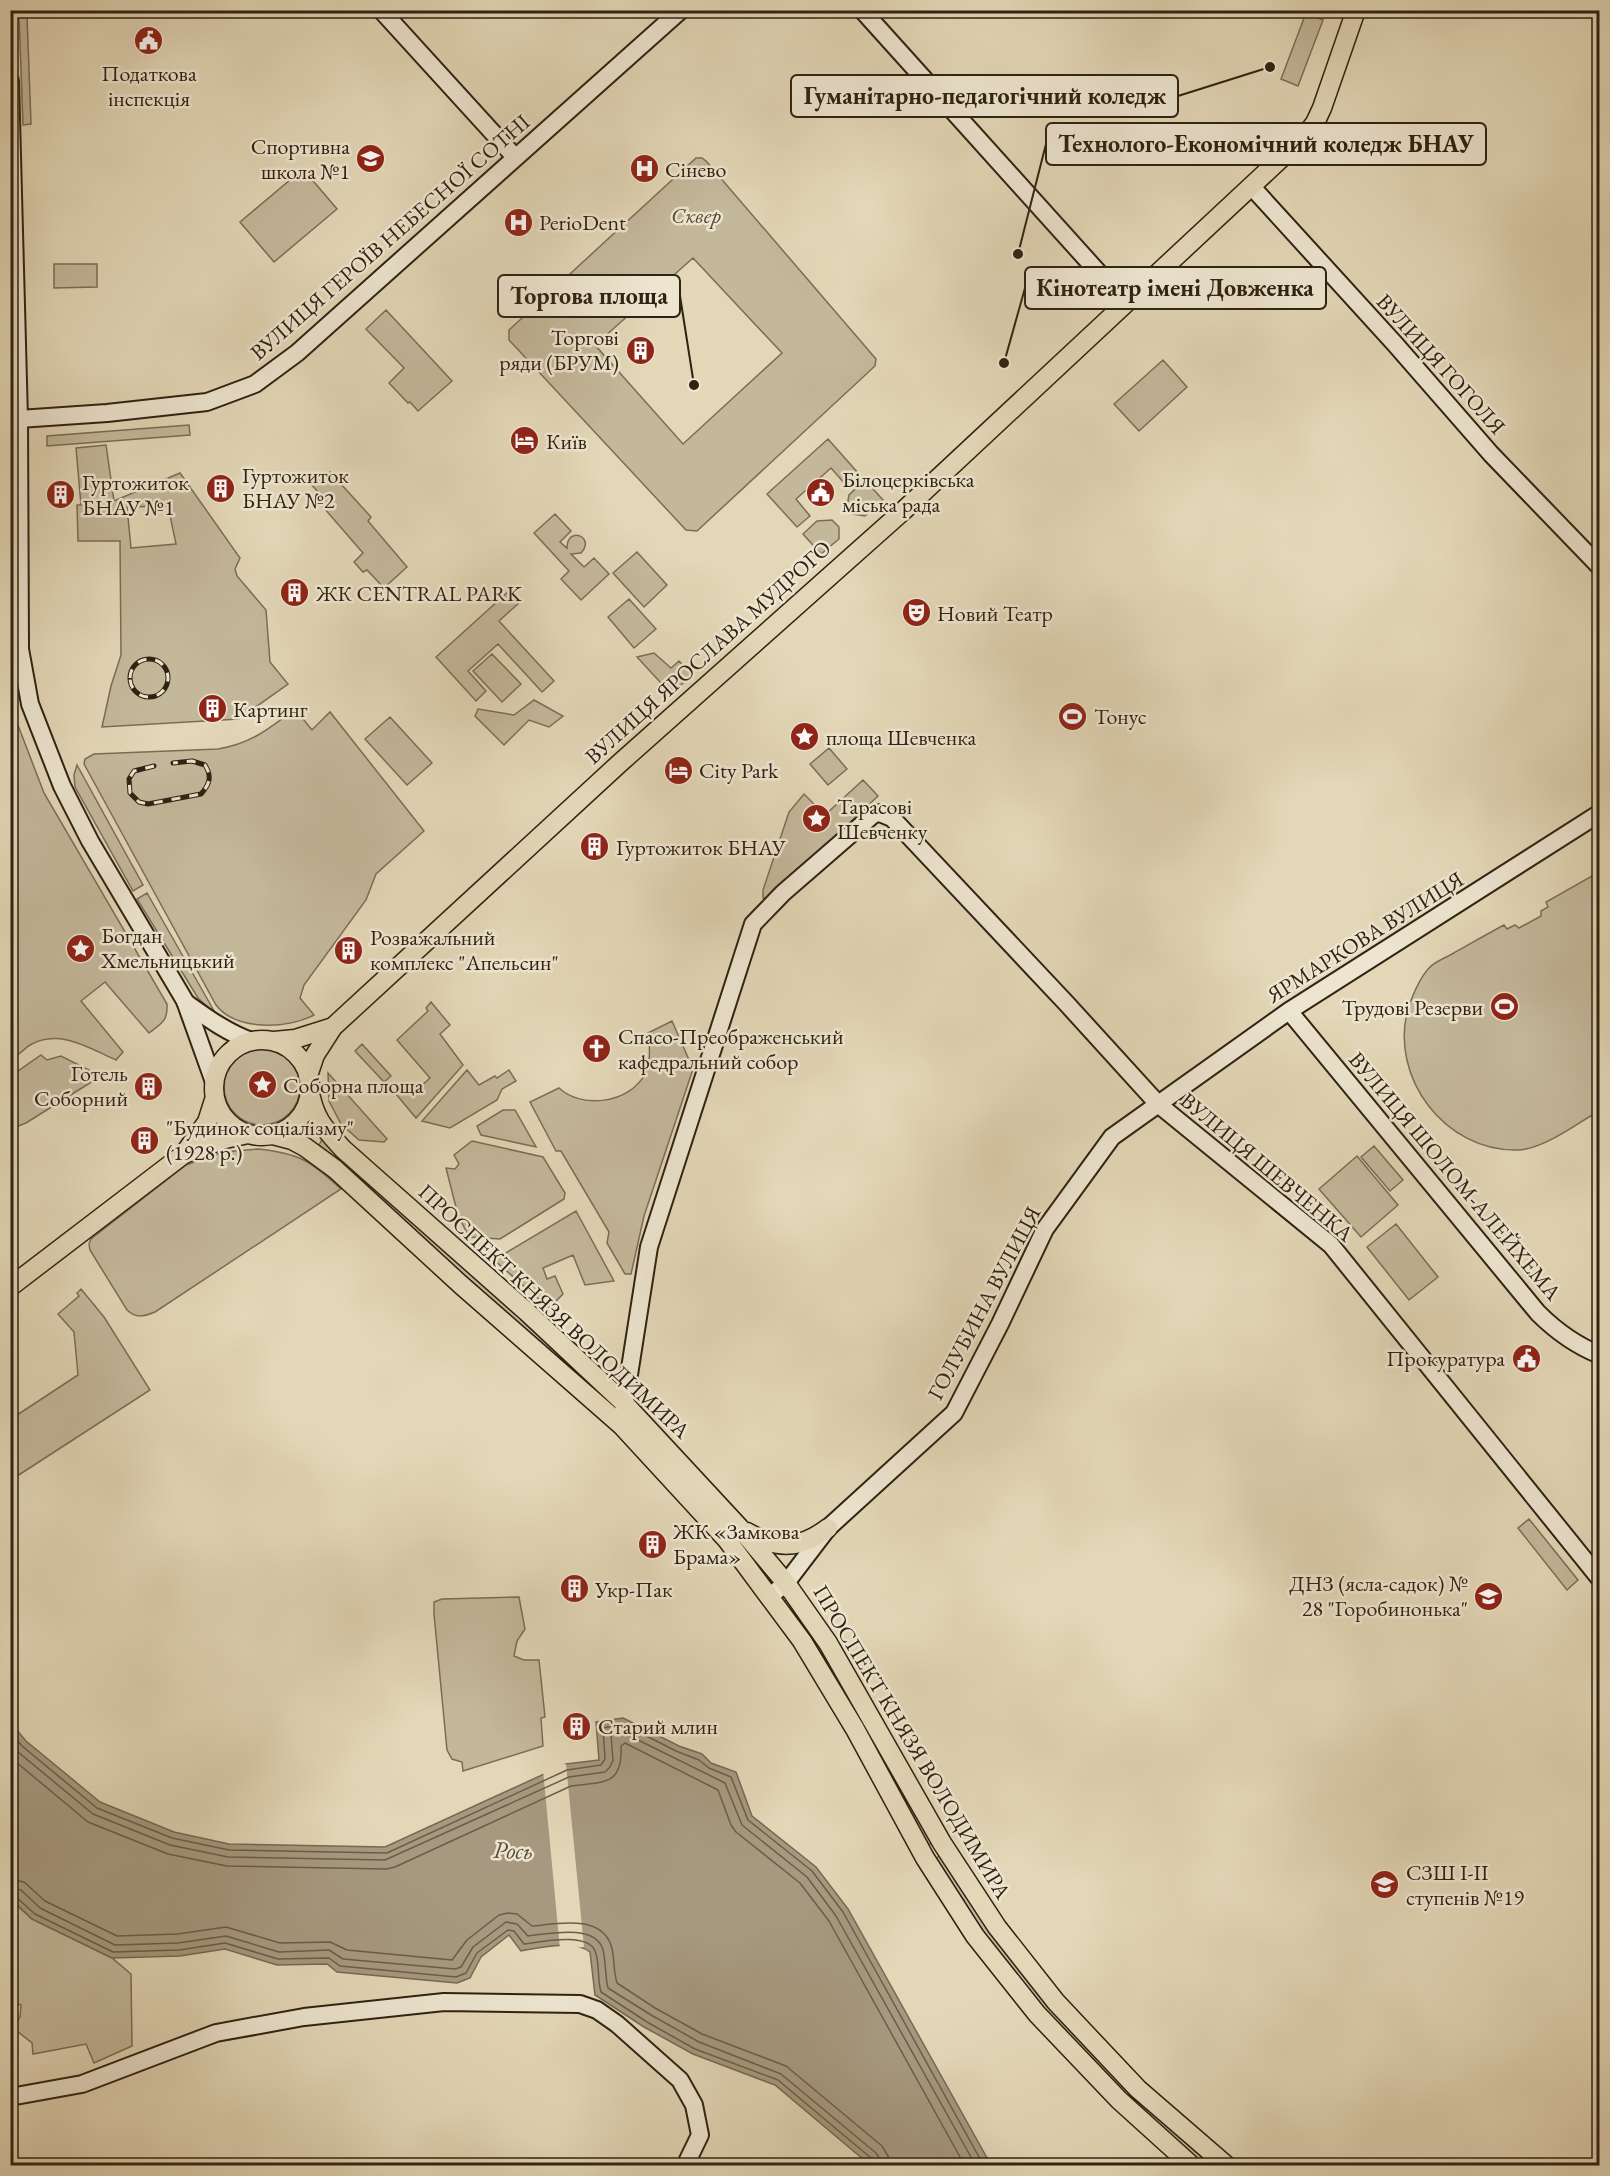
<svg xmlns="http://www.w3.org/2000/svg" width="1610" height="2176" font-family="'EB Garamond',serif">
<rect width="100%" height="100%" fill="#e3d7b7"/>
<filter id="stains"><feTurbulence type="fractalNoise" baseFrequency=".00333" numOctaves="4"/><feColorMatrix values="0 0 0 0 .2 0 0 0 0 .09 0 0 0 0 .02 0 0 0 .5 -.17"/></filter>
<radialGradient id="worn" r=".72"><stop offset=".6" stop-color="#630" stop-opacity="0"/><stop offset="1" stop-color="#630" stop-opacity=".3"/></radialGradient>
<!-- green -->
<path fill="#c4b89b" stroke="#7a6d56" stroke-width="1.5" fill-rule="evenodd" d="M 1306,13 L 1323,20 L 1298,86 L 1281,79 Z
M 19,16 L 27,16 L 31,124 L 23,125 Z
M 696,158 L 702,158 L 706,161 L 876,359 L 875,366 L 697,531 L 686,530 L 509,340 L 509,330 ZM 693,258 L 782,353 L 683,444 L 595,345 Z
M 303,169 L 337,209 L 274,262 L 240,222 Z
M 54,264 L 97,264 L 97,287 L 54,288 Z
M 386,310 L 452,381 L 418,411 L 410,402 L 408,403 L 389,383 L 404,368 L 366,329 Z
M 1163,360 L 1187,387 L 1139,431 L 1114,404 Z
M 189,425 L 190,435 L 47,446 L 47,436 Z
M 828,439 L 858,473 L 845,484 L 831,468 L 796,499 L 810,516 L 797,527 L 767,494 Z
M 106,445 L 114,501 L 180,473 L 240,558 L 235,569 L 237,576 L 266,610 L 270,662 L 288,684 L 239,719 L 102,727 L 111,686 L 121,655 L 120,541 L 78,541 L 77,505 L 81,505 L 76,448 ZM 168,506 L 176,544 L 131,548 L 127,507 Z
M 330,472 L 371,517 L 368,521 L 407,567 L 384,588 L 367,570 L 363,572 L 354,562 L 363,553 L 317,500 L 322,496 L 307,480 L 313,475 L 320,481 Z
M 865,480 L 883,500 L 865,516 L 853,514 L 847,506 L 849,495 Z
M 555,514 L 571,531 L 560,542 L 567,548 C 567,525 596,537 581,553 L 571,554 L 584,567 L 594,558 L 609,574 L 581,600 L 561,579 L 569,571 L 534,533 Z
M 832,520 L 839,527 L 839,539 L 821,554 L 803,534 L 817,521 Z
M 637,552 L 667,585 L 644,607 L 613,573 Z
M 510,590 L 520,602 L 499,621 L 554,681 L 542,692 L 498,644 L 468,671 L 486,691 L 476,701 L 436,657 Z
M 629,599 L 656,629 L 634,648 L 608,617 Z
M 654,653 L 671,668 L 679,661 L 692,675 L 671,694 L 637,657 Z
M 492,654 L 521,684 L 502,702 L 473,671 Z
M 534,700 L 563,716 L 549,727 L 529,720 L 504,745 L 475,716 L 478,709 L 514,715 Z
M 11,707 L 44,793 L 167,1004 C 168,1021 162,1023 149,1033 L 105,982 L 81,1001 L 123,1052 L 116,1060 C 89,1048 59,1028 30,1045 C 23,1049 19,1057 11,1057 Z
M 295,709 L 312,730 L 330,712 L 424,831 L 376,874 L 366,900 L 304,985 L 300,998 L 314,1015 C 287,1029 236,1031 216,1005 L 84,764 L 85,759 L 94,754 L 218,749 C 250,744 269,729 295,709 Z
M 390,717 L 432,763 L 407,785 L 365,739 Z
M 829,748 L 847,769 L 828,785 L 810,764 Z
M 77,765 L 143,885 L 133,891 L 75,787 L 74,775 Z
M 863,780 L 878,796 L 778,891 L 767,899 L 763,898 L 763,890 L 789,812 L 804,794 L 825,815 Z
M 1599,872 L 1599,1111 C 1576,1124 1544,1149 1518,1150 C 1445,1152 1389,1077 1408,1009 C 1413,994 1419,979 1429,968 C 1434,962 1445,958 1452,954 C 1470,944 1487,934 1504,925 L 1507,929 L 1515,925 L 1519,928 L 1541,916 L 1541,911 L 1548,907 L 1546,902 Z
M 147,893 L 217,1016 L 198,998 L 137,899 Z
M 431,1002 L 450,1025 L 440,1034 L 463,1065 L 416,1118 L 396,1094 L 405,1086 L 412,1094 L 430,1078 L 397,1040 L 428,1011 L 426,1008 Z
M 672,1021 L 693,1069 L 644,1216 L 631,1274 L 625,1274 L 607,1243 L 609,1232 L 561,1151 L 556,1151 L 530,1102 L 559,1088 C 581,1109 629,1104 645,1074 C 651,1062 650,1046 648,1033 Z
M 362,1044 L 391,1076 L 384,1082 L 355,1051 Z
M224 1087a38 38 0 1 1 76 0a38 38 0 1 1-76 0Z
M 41,1055 L 47,1060 L 61,1056 L 101,1076 L 26,1123 L 11,1129 L 11,1076 Z
M 467,1070 L 479,1085 L 495,1076 L 497,1078 L 509,1070 L 516,1081 L 502,1089 L 497,1100 L 450,1128 L 422,1121 Z
M 328,1073 L 387,1139 L 384,1142 L 359,1140 L 341,1124 L 329,1101 Z
M 503,1110 L 515,1110 L 536,1147 L 481,1135 L 477,1126 Z
M 323,1138 L 596,1384 L 593,1387 L 442,1256 L 319,1145 Z
M 472,1141 L 543,1157 L 565,1193 L 564,1199 L 500,1239 L 469,1237 L 458,1215 L 446,1168 L 455,1169 L 459,1164 L 454,1155 Z
M 1374,1146 L 1403,1180 L 1390,1191 L 1361,1157 Z
M 258,1149 C 299,1153 311,1161 341,1189 L 155,1312 C 145,1316 136,1319 127,1310 L 90,1250 L 89,1244 L 91,1239 L 186,1165 L 223,1152 Z
M 1357,1156 L 1398,1205 L 1361,1237 L 1319,1189 Z
M 576,1211 L 614,1281 L 585,1285 L 573,1255 L 543,1268 L 547,1279 L 555,1276 L 563,1294 L 549,1308 L 494,1260 Z
M 1396,1224 L 1438,1277 L 1409,1300 L 1367,1247 Z
M 81,1289 L 104,1317 L 150,1390 L 11,1480 L 11,1419 L 78,1375 L 74,1332 L 58,1314 L 79,1296 L 77,1293 Z
M 1529,1519 L 1578,1580 L 1567,1590 L 1518,1528 Z
M 519,1597 L 525,1629 L 517,1641 L 514,1656 L 524,1660 L 539,1660 L 545,1717 L 541,1718 L 543,1746 L 463,1771 L 462,1762 L 452,1759 L 447,1750 L 434,1614 L 434,1602 L 442,1599 Z
M 790,1597 L 819,1642 L 933,1842 L 926,1847 L 784,1602 Z
M 940,1855 L 987,1926 L 1217,2165 L 1205,2165 C 1147,2117 1091,2065 1041,2008 C 1001,1962 968,1911 935,1860 Z
M 10,1899 L 32,1919 L 112,1958 L 131,1974 L 132,2046 L 94,2063 L 86,2044 L 33,2054 L 32,2043 L 13,2028 L 20,2017 L 21,2005 L 11,2001 Z"/>
<!-- water -->
<path fill="#a6997f" stroke="#766953" stroke-width="1.5" d="M 623,1718 L 679,1746 L 702,1754 L 711,1763 L 736,1772 L 752,1816 L 816,1867 L 848,1909 L 991,2165 L 870,2165 L 775,2085 L 693,2054 L 644,2027 L 595,1995 L 590,1952 C 575,1939 539,1948 521,1951 L 509,1935 L 481,1957 L 470,1978 L 457,1983 L 337,1972 L 327,1964 L 277,1965 L 225,1949 L 180,1956 L 112,1958 L 32,1919 L 11,1899 L 10,1722 L 26,1741 L 100,1802 L 174,1832 L 229,1844 L 385,1847 L 566,1764 L 599,1760 L 596,1722 Z"/>
<!-- pier -->
<path fill="#e3d7b7" d="M 566,1764 L 584,1947 L 567,1949 L 560,1949 L 543,1770 L 556,1765 Z"/>
<g fill="none" stroke-linecap="round" stroke-linejoin="round">
<!-- shore -->
<path stroke="#6a5e48" stroke-width="1.5" d="M 10,1732 L 22,1746 L 97,1808 L 172,1838 L 229,1850 L 387,1853 L 567,1770 L 601,1765 L 605,1759 L 603,1728 L 623,1724 L 676,1751 L 699,1760 L 709,1768 L 731,1777 L 748,1820 L 812,1871 L 843,1912 L 984,2166
M 10,1744 L 18,1752 L 93,1814 L 170,1845 L 228,1857 L 385,1860 L 569,1777 L 605,1772 L 610,1767 L 613,1760 L 611,1735 L 622,1732 L 725,1783 L 742,1825 L 807,1877 L 836,1916 L 976,2166
M 10,1757 L 88,1822 L 168,1854 L 227,1866 L 386,1869 L 395,1867 L 571,1786 C 603,1782 623,1786 621,1746 L 625,1743 L 718,1790 L 731,1825 L 736,1832 L 800,1883 L 829,1921 L 965,2166
M 10,1879 L 24,1882 L 45,1901 L 117,1936 L 178,1934 L 226,1927 L 280,1943 L 330,1942 L 347,1950 L 452,1960 L 467,1940 L 499,1915 L 508,1913 L 517,1914 L 532,1926 C 556,1924 600,1914 611,1945 C 615,1957 613,1971 617,1983 L 655,2008 L 702,2034 L 786,2066 L 882,2146 L 888,2156 L 890,2166
M 10,1888 L 21,1890 L 40,1908 L 115,1945 L 178,1943 L 226,1936 L 279,1952 L 329,1950 L 343,1959 L 455,1969 L 461,1967 L 473,1947 L 506,1922 L 517,1924 L 528,1936 C 547,1934 596,1923 603,1950 C 606,1962 605,1976 608,1988 L 651,2015 L 699,2042 L 781,2074 L 876,2153 L 880,2159 L 881,2166
M 10,1895 L 16,1897 L 35,1914 L 113,1952 L 179,1950 L 225,1943 L 278,1959 L 329,1958 L 340,1966 L 456,1977 L 466,1973 L 477,1953 L 508,1930 L 514,1931 L 524,1944 C 540,1942 588,1932 595,1951 C 600,1963 597,1979 601,1992 L 647,2022 L 695,2049 L 778,2080 L 871,2158 L 873,2166"/>
<defs>
<path id="secondary" d="M 381,10 L 515,157
M 862,10 L 1125,302
M 10,81 L 19,419 L 20,649 L 30,704 L 62,786 L 90,841 L 185,1001 L 214,1082
M 1252,187 L 1395,344 L 1491,454 L 1600,567
M 19,419 L 107,413 L 207,402 L 255,384 L 297,353 L 681,10
M 185,1002 C 206,1017 226,1032 251,1041
M 1289,1011 L 1538,1313 C 1557,1332 1575,1345 1600,1355
M 623,1413 L 649,1247 L 753,924 L 783,893 L 874,814 L 880,813 L 892,818 L 1067,1004 L 1158,1104 L 1331,1245 L 1600,1579
M 769,1597 L 786,1583 L 828,1528 L 954,1413 L 1000,1324 L 1045,1229 L 1112,1137 L 1289,1011 L 1600,813
M 10,2097 L 82,2084 L 216,2033 L 304,2017 L 444,2002 L 580,2004 L 597,2010 L 617,2024 L 680,2080 L 694,2105 L 700,2135 L 685,2166"/>
<path id="primary" d="M214 1088a48 48 0 1 1 96 0a48 48 0 1 1-96 0Z
M 274,1041 L 295,1039 L 333,1027
M 308,1076 L 315,1055 L 333,1027 L 621,762 L 903,511 L 1305,136 L 1315,123 L 1322,108 L 1356,10
M 309,1088 C 314,1118 323,1127 343,1149 L 527,1312 L 624,1403 L 739,1527 L 786,1583 L 828,1643 L 942,1843 L 997,1927 L 1056,2002 L 1138,2089 L 1227,2166
M 269,1134 L 292,1140 L 305,1147 L 335,1169 L 460,1284 L 621,1425 L 727,1540 L 802,1641 L 855,1729 L 925,1858 L 975,1936 L 1037,2014 L 1119,2100 L 1192,2166
M 184,1154 L 225,1139 L 248,1134
M 10,1287 L 184,1154 L 207,1122 L 214,1100
M 747,1532 C 778,1550 800,1549 828,1528"/>
</defs>
<!-- secondary casing -->
<use href="#secondary" stroke="#2f2212" stroke-width="20"/>
<!-- primary casing -->
<use href="#primary" stroke="#2f2212" stroke-width="21"/>
<!-- secondary -->
<use href="#secondary" stroke="#ede5d0" stroke-width="16"/>
<!-- primary -->
<use href="#primary" stroke="#e3d7b7" stroke-width="18"/>
<defs>
<path id="rail" d="M130 678a19 19 0 1 1 38 0a19 19 0 1 1-38 0Z
M 154,766 L 134,771 L 129,779 L 130,793 L 139,802 L 148,804 L 201,794 C 210,784 212,776 205,765 L 192,761 L 173,763"/>
</defs>
<!-- rail casing -->
<use href="#rail" stroke="#2f2212" stroke-width="5"/>
<!-- rail -->
<use href="#rail" stroke="#ede5d0" stroke-width="3" stroke-dasharray="9" stroke-linecap="butt"/>
</g>
<!-- icons -->
<defs>
<symbol id="civic-disc" viewBox="-11 -11 22 22"><circle r="9.5" fill="#8f2418" stroke="#ede5d0"/><path d="M-.6-6.5H3V-4.5H.6V-3L4-1V1h2V6H-6V1h2V-1L-.6-3ZM-1.2 2.5V6h2.4V2.5Z" fill="#fff"/></symbol>
<symbol id="school-disc" viewBox="-11 -11 22 22"><circle r="9.5" fill="#8f2418" stroke="#ede5d0"/><path d="M0-5L7-2L0 1L-7-2ZM-4 1L0 2.5L4 1V4Q0 6-4 4Z" fill="#fff"/></symbol>
<symbol id="hospital-disc" viewBox="-11 -11 22 22"><circle r="9.5" fill="#8f2418" stroke="#ede5d0"/><path d="M-5-5h3v3.5h4V-5h3V5h-3V1.5h-4V5h-3Z" fill="#fff"/></symbol>
<symbol id="building-disc" viewBox="-11 -11 22 22"><circle r="9.5" fill="#8f2418" stroke="#ede5d0"/><path d="M-4-6H4V6H1V3H-1V6H-4ZM-2.5-4.3h1.7v1.8h-1.7ZM.8-4.3h1.7v1.8H.8ZM-2.5-1h1.7V.8h-1.7ZM.8-1h1.7V.8H.8Z" fill="#fff"/></symbol>
<symbol id="hotel-disc" viewBox="-11 -11 22 22"><circle r="9.5" fill="#8f2418" stroke="#ede5d0"/><path d="M-6-4.5h1.5V1H6V5H4.5V3h-9V5H-6ZM-4 0a1.8 1.8 0 1 1 3.6 0ZM.5 0V-2.5h3Q6-2.5 6 0Z" fill="#fff"/></symbol>
<symbol id="theatre-disc" viewBox="-11 -11 22 22"><circle r="9.5" fill="#8f2418" stroke="#ede5d0"/><path d="M-5-5.5Q0-4 5-5.5V0Q5 5 0 6Q-5 5-5 0ZM-3.3-2.5H-1v1.5H-3.3ZM1-2.5H3.3v1.5H1ZM-2.8 1Q0 5.5 2.8 1Z" fill="#fff"/></symbol>
<symbol id="stadium-disc" viewBox="-11 -11 22 22"><circle r="9.5" fill="#8f2418" stroke="#ede5d0"/><path d="M0-5a6.5 5 0 1 0 0 10a6.5 5 0 1 0 0-10ZM-3.5-1.8h7v3.6h-7Z" fill="#fff"/></symbol>
<symbol id="sight-disc" viewBox="-11 -11 22 22"><circle r="9.5" fill="#8f2418" stroke="#ede5d0"/><path d="M0-6L1.8-2.2L6-1.7L2.9 1.2L3.7 5.4L0 3.3L-3.7 5.4L-2.9 1.2L-6-1.7L-1.8-2.2Z" fill="#fff"/></symbol>
<symbol id="church-disc" viewBox="-11 -11 22 22"><circle r="9.5" fill="#8f2418" stroke="#ede5d0"/><path d="M-1.2-6h2.4v3.5h3.3v2.4h-3.3V6h-2.4V-.1h-3.3v-2.4h3.3Z" fill="#fff"/></symbol>
</defs>
<g fill-rule="evenodd">
<use href="#civic-disc" x="132" y="24" width="33" height="33"/>
<use href="#school-disc" x="354" y="142" width="33" height="33"/>
<use href="#hospital-disc" x="628" y="152" width="33" height="33"/>
<use href="#hospital-disc" x="502" y="206" width="33" height="33"/>
<use href="#building-disc" x="624" y="334" width="33" height="33"/>
<use href="#hotel-disc" x="508" y="424" width="33" height="33"/>
<use href="#building-disc" x="204" y="472" width="33" height="33"/>
<use href="#civic-disc" x="804" y="476" width="33" height="33"/>
<use href="#building-disc" x="44" y="478" width="33" height="33"/>
<use href="#building-disc" x="278" y="576" width="33" height="33"/>
<use href="#theatre-disc" x="900" y="596" width="33" height="33"/>
<use href="#building-disc" x="196" y="692" width="33" height="33"/>
<use href="#stadium-disc" x="1056" y="700" width="33" height="33"/>
<use href="#sight-disc" x="788" y="720" width="33" height="33"/>
<use href="#hotel-disc" x="662" y="754" width="33" height="33"/>
<use href="#sight-disc" x="800" y="802" width="33" height="33"/>
<use href="#building-disc" x="578" y="830" width="33" height="33"/>
<use href="#sight-disc" x="64" y="932" width="33" height="33"/>
<use href="#building-disc" x="332" y="934" width="33" height="33"/>
<use href="#stadium-disc" x="1488" y="990" width="33" height="33"/>
<use href="#church-disc" x="580" y="1032" width="33" height="33"/>
<use href="#sight-disc" x="246" y="1068" width="33" height="33"/>
<use href="#building-disc" x="132" y="1070" width="33" height="33"/>
<use href="#building-disc" x="128" y="1124" width="33" height="33"/>
<use href="#civic-disc" x="1510" y="1342" width="33" height="33"/>
<use href="#building-disc" x="636" y="1528" width="33" height="33"/>
<use href="#building-disc" x="558" y="1572" width="33" height="33"/>
<use href="#school-disc" x="1472" y="1580" width="33" height="33"/>
<use href="#building-disc" x="560" y="1710" width="33" height="33"/>
<use href="#school-disc" x="1368" y="1868" width="33" height="33"/>
</g>
<g text-anchor="middle" dominant-baseline="central" stroke-width="5" stroke-linejoin="round" paint-order="stroke">
<!-- poi labels -->
<g font-size="22" fill="#2f2212" stroke="#ede5d0" text-anchor="start">
<text x="149" y="73" text-anchor="middle">Податкова<tspan x="149" dy="25">інспекція</tspan></text>
<text x="350" y="146" text-anchor="end">Спортивна<tspan x="350" dy="25">школа №1</tspan></text>
<text x="665" y="169">Сінево</text>
<text x="539" y="222">PerioDent</text>
<text x="619" y="337" text-anchor="end">Торгові<tspan x="619" dy="25">ряди (БРУМ)</tspan></text>
<text x="546" y="441">Київ</text>
<text x="242" y="475">Гуртожиток<tspan x="242" dy="25">БНАУ №2</tspan></text>
<text x="842" y="479">Білоцерківська<tspan x="842" dy="25">міська рада</tspan></text>
<text x="82" y="482">Гуртожиток<tspan x="82" dy="25">БНАУ №1</tspan></text>
<text x="316" y="593">ЖК CENTRAL PARK</text>
<text x="937" y="613">Новий Театр</text>
<text x="233" y="709">Картинг</text>
<text x="1094" y="716">Тонус</text>
<text x="826" y="737">площа Шевченка</text>
<text x="699" y="770">City Park</text>
<text x="837" y="806">Тарасові<tspan x="837" dy="25">Шевченку</tspan></text>
<text x="616" y="847">Гуртожиток БНАУ</text>
<text x="101" y="935">Богдан<tspan x="101" dy="25">Хмельницький</tspan></text>
<text x="370" y="937">Розважальний<tspan x="370" dy="25">комплекс "Апельсин"</tspan></text>
<text x="1483" y="1007" text-anchor="end">Трудові Резерви</text>
<text x="618" y="1036">Спасо-Преображенський<tspan x="618" dy="25">кафедральний собор</tspan></text>
<text x="128" y="1073" text-anchor="end">Готель<tspan x="128" dy="25">Соборний</tspan></text>
<text x="283" y="1085">Соборна площа</text>
<text x="166" y="1127">"Будинок соціалізму"<tspan x="166" dy="25">(1928 р.)</tspan></text>
<text x="1505" y="1358" text-anchor="end">Прокуратура</text>
<text x="673" y="1531">ЖК «Замкова<tspan x="673" dy="25">Брама»</tspan></text>
<text x="1468" y="1583" text-anchor="end">ДНЗ (ясла-садок) №<tspan x="1468" dy="25">28 "Горобинонька"</tspan></text>
<text x="595" y="1589">Укр-Пак</text>
<text x="598" y="1726">Старий млин</text>
<text x="1406" y="1872">СЗШ I-II<tspan x="1406" dy="25">ступенів №19</tspan></text>
</g>
<!-- park labels -->
<g font-size="22" font-style="italic" fill="#544834" stroke="#ede5d0">
<text x="696" y="215">Сквер</text>
</g>
<!-- street labels -->
<g font-size="22" fill="#2f2212" stroke="#ede5d0">
<text transform="translate(390 237) rotate(-41)">ВУЛИЦЯ ГЕРОЇВ НЕБЕСНОЇ СОТНІ</text>
<text transform="translate(1441 364) rotate(48)">ВУЛИЦЯ ГОГОЛЯ</text>
<text transform="translate(708 652) rotate(-42)">ВУЛИЦЯ ЯРОСЛАВА МУДРОГО</text>
<text transform="translate(1365 937) rotate(-32)">ЯРМАРКОВА ВУЛИЦЯ</text>
<text transform="translate(1267 1167) rotate(40)">ВУЛИЦЯ ШЕВЧЕНКА</text>
<text transform="translate(1455 1176) rotate(50)">ВУЛИЦЯ ШОЛОМ-АЛЕЙХЕМА</text>
<text transform="translate(984 1303) rotate(-62)">ГОЛУБИНА ВУЛИЦЯ</text>
<text transform="translate(554 1311) rotate(43)">ПРОСПЕКТ КНЯЗЯ ВОЛОДИМИРА</text>
<text transform="translate(912 1742) rotate(59)">ПРОСПЕКТ КНЯЗЯ ВОЛОДИМИРА</text>
</g>
<!-- water labels -->
<g font-size="24" font-style="italic" fill="#594c38" stroke="#ede5d0">
<text transform="translate(513 1850) rotate(2)">Рось</text>
</g>
</g>
<!-- callouts -->
<path fill="none" stroke="#2f2212" stroke-width="2" d="M1270 67L1178 96M1018 254L1046 144M1004 363L1025 288M694 385L680 296"/>
<g fill="#2f2212" stroke="#ede5d0" stroke-width="2">
<circle cx="1270" cy="67" r="6"/>
<circle cx="1018" cy="254" r="6"/>
<circle cx="1004" cy="363" r="6"/>
<circle cx="694" cy="385" r="6"/>
</g>
<g fill="#ede5d0" stroke="#2f2212" stroke-width="2">
<rect x="791" y="75" width="387" height="42" rx="6"/>
<rect x="1046" y="123" width="440" height="42" rx="6"/>
<rect x="1025" y="267" width="301" height="42" rx="6"/>
<rect x="498" y="275" width="182" height="42" rx="6"/>
</g>
<g font-size="24" text-anchor="middle" font-weight="bold" fill="#2f2212">
<text x="985" y="104">Гуманітарно-педагогічний коледж</text>
<text x="1266" y="152">Технолого-Економічний коледж БНАУ</text>
<text x="1175" y="296">Кінотеатр імені Довженка</text>
<text x="589" y="304">Торгова площа</text>
</g>
<!-- margin -->
<rect width="1610" height="2176" fill="none" stroke="#e3d7b7" stroke-width="36"/>
<rect x="12" y="12" width="1586" height="2152" fill="none" stroke="#2f2212" stroke-width="3"/>
<rect x="18" y="18" width="1574" height="2140" fill="none" stroke="#2f2212" stroke-width="1.5"/>
<rect width="100%" height="100%" filter="url(#stains)"/>
<rect width="100%" height="100%" fill="url(#worn)"/>
</svg>
